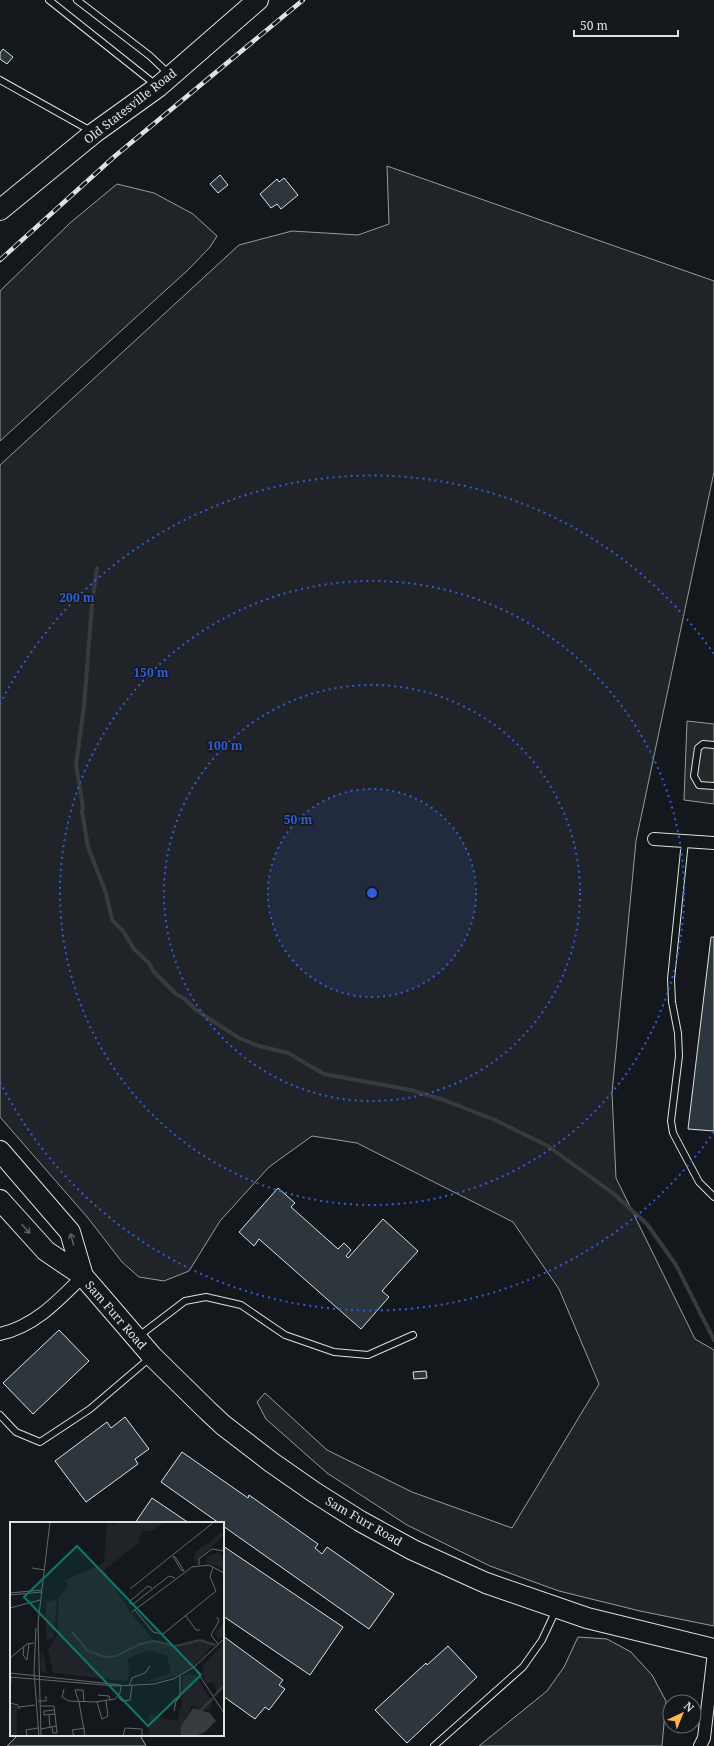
<svg xmlns="http://www.w3.org/2000/svg" width="714" height="1746" font-family="'Noto Serif',serif">
<rect width="100%" height="100%" fill="#14181c"/>
<!-- green -->
<path fill="#202428" stroke="#939e99" d="M 387,166 L 714,281 L 714,472 L 636,841 L 612,1093 L 616,1178 L 695,1339 L 714,1350 L 714,1626 L 640,1611 L 559,1591 L 490,1566 L 407,1525 L 327,1473 L 266,1419 L 257,1402 L 265,1393 L 327,1450 L 412,1492 L 512,1528 L 599,1384 L 559,1289 L 513,1222 L 357,1143 L 312,1136 L 269,1167 L 220,1221 L 189,1271 L 164,1281 L 139,1277 L 122,1262 L 88,1218 L 0,1117 L 0,465 L 239,245 L 292,231 L 358,235 L 389,224 Z
M 117,184 L 154,193 L 193,214 L 217,236 L 210,247 L 189,269 L 0,441 L 0,291 L 70,223 Z
M 578,1637 L 607,1639 L 631,1652 L 652,1675 L 666,1701 L 662,1746 L 479,1746 L 547,1691 L 564,1667 Z
M 18,1735 L 140,1735 L 146,1746 L 7,1746 Z"/>
<!-- parking -->
<path fill="#24282b" stroke="#939e99" d="M 687,721 L 714,724 L 714,804 L 684,800 Z"/>
<g fill="none" stroke-linecap="round" stroke-linejoin="round">
<!-- stream -->
<path stroke="#363b3e" stroke-width="4" d="M 97,568 L 92,605 L 84,706 L 76,765 L 83,808 L 82,811 L 88,847 L 106,893 L 112,920 L 123,931 L 134,949 L 149,963 L 154,972 L 176,994 L 185,999 L 196,1010 L 239,1038 L 259,1046 L 288,1053 L 324,1074 L 411,1090 L 444,1100 L 495,1120 L 548,1146 L 614,1194 L 647,1224 L 676,1265 L 714,1340"/>
</g>
<!-- building -->
<path fill="#2c363c" stroke="#d8e6dc" d="M 3,49 L 13,57 L 7,64 L 0,59 L 0,53 Z
M 220,175 L 228,185 L 218,193 L 210,184 Z
M 284,178 L 298,195 L 281,209 L 277,204 L 271,208 L 260,194 L 277,179 L 279,182 Z
M 711,937 L 714,937 L 714,1131 L 688,1129 Z
M 278,1188 L 295,1203 L 291,1207 L 338,1249 L 344,1243 L 351,1250 L 346,1256 L 348,1258 L 383,1219 L 418,1251 L 382,1291 L 389,1297 L 361,1329 L 259,1239 L 254,1246 L 239,1232 Z
M 59,1330 L 89,1361 L 33,1414 L 3,1383 Z
M 426,1371 L 427,1378 L 414,1379 L 413,1372 Z
M 125,1417 L 149,1449 L 135,1459 L 138,1464 L 86,1502 L 55,1461 L 107,1422 L 111,1428 Z
M 182,1452 L 248,1498 L 249,1495 L 318,1544 L 315,1548 L 322,1554 L 327,1547 L 394,1594 L 369,1629 L 223,1526 L 223,1523 L 219,1523 L 161,1482 Z
M 152,1498 L 189,1523 L 135,1523 Z
M 223,1546 L 343,1627 L 310,1675 L 223,1616 Z
M 223,1636 L 283,1680 L 279,1685 L 285,1689 L 269,1710 L 265,1707 L 255,1719 L 223,1696 Z
M 448,1646 L 477,1677 L 407,1743 L 375,1710 L 426,1663 L 427,1665 Z"/>
<g fill="none" stroke-linecap="round" stroke-linejoin="round">
<defs>
<path id="lane" d="M 49,0 L 156,85
M 77,0 L 150,56 L 169,74
M 0,80 L 91,131
M 714,745 L 703,744 L 698,748 L 694,776 L 699,785 L 714,786
M 685,841 L 671,979 L 672,1002 L 678,1033 L 679,1056 L 671,1121 L 673,1133 L 699,1182 L 714,1197
M 139,1336 L 185,1301 L 206,1297 L 241,1305 L 285,1335 L 334,1352 L 368,1355 L 413,1335
M 0,1415 L 16,1432 L 40,1442 L 90,1409 L 151,1357
M 434,1746 L 523,1667 L 542,1640 L 556,1610"/>
<path id="street" d="M 654,839 L 714,843
M 0,1334 C 35,1326 58,1301 83,1276
M 700,1746 L 704,1738 L 714,1652"/>
<path id="primary" d="M 0,210 L 94,133 L 158,87 L 258,0
M 0,1151 L 70,1232 L 83,1276
M 0,1200 L 46,1251 L 83,1276 L 152,1356 L 207,1410 L 223,1425 L 271,1462 L 314,1492 L 360,1521 L 413,1550 L 486,1583 L 587,1618 L 714,1649"/>
</defs>
<!-- lane casing -->
<use href="#lane" stroke="#d8e6dc" stroke-width="8"/>
<!-- street casing -->
<use href="#street" stroke="#d8e6dc" stroke-width="14"/>
<!-- primary casing -->
<use href="#primary" stroke="#d8e6dc" stroke-width="22"/>
<!-- lane -->
<use href="#lane" stroke="#14181c" stroke-width="6"/>
<!-- street -->
<use href="#street" stroke="#14181c" stroke-width="12"/>
<!-- primary -->
<use href="#primary" stroke="#14181c" stroke-width="20"/>
<defs>
<path id="rail" d="M 0,260 L 115,156 L 303,0"/>
</defs>
<!-- rail casing -->
<use href="#rail" stroke="#d8e6dc" stroke-width="4.5"/>
<!-- rail -->
<use href="#rail" stroke="#14181c" stroke-width="3" stroke-dasharray="9" stroke-linecap="butt"/>
</g>
<!-- one-way arrows -->
<defs><path id="oneway-shaft" d="M-6 0H5M1.5-3L5.5 0L1.5 3" fill="none" stroke-width="1.6" stroke-linecap="round" stroke-linejoin="round"/></defs>
<g stroke="#59605f">
<use href="#oneway-shaft" transform="translate(26 1229) rotate(48)"/>
<use href="#oneway-shaft" transform="translate(72 1239) rotate(-105)"/>
</g>
<!-- distance rings -->
<circle cx="372" cy="893" r="104" fill="#305dd8" fill-opacity=".12"/>
<g fill="none" stroke="#305dd8" stroke-width="2" stroke-dasharray="2 4">
<circle cx="372" cy="893" r="104"/>
<circle cx="372" cy="893" r="208"/>
<circle cx="372" cy="893" r="312"/>
<path d="M714 1132A417 417 0 0 1 0 1082M0 704A417 417 0 0 1 714 654"/>
</g>
<g text-anchor="middle" dominant-baseline="central" stroke-width="3" stroke-linejoin="round" paint-order="stroke">
<!-- street labels -->
<g font-size="12" fill="#d8e6dc" stroke="#14181c">
<text transform="translate(130 106) rotate(-38)">Old Statesville Road</text>
<text transform="translate(116 1315) rotate(49)">Sam Furr Road</text>
<text transform="translate(364 1521) rotate(30)">Sam Furr Road</text>
</g>
</g>
<!-- overview -->
<g transform="translate(10 1522)">
<rect width="214" height="214" fill="#14181c"/>
<path d="M 97,0 L 104,3 L 107,0 L 154,0 L 143,9 L 134,9 L 129,14 L 129,21 L 94,48 L 121,91 L 143,118 L 161,124 L 191,117 L 205,121 L 185,142 L 169,152 L 153,158 L 133,160 L 161,151 L 157,134 L 139,128 L 118,136 L 119,155 L 115,159 L 43,151 L 38,127 L 47,113 L 49,76 L 59,63 L 54,59 L 94,41 ZM 214,9 L 214,13 L 185,41 L 184,35 L 187,29 ZM 208,30 L 214,35 L 214,47 L 196,40 L 197,35 ZM 47,77 L 44,116 L 36,118 L 36,80 ZM 214,100 L 214,113 L 209,118 L 205,111 ZM 214,121 L 214,168 L 207,172 L 204,162 L 201,160 L 197,162 L 194,156 L 192,145 ZM 32,130 L 33,131 L 37,151 L 32,150 L 30,145 ZM 178,152 L 185,153 L 189,158 L 202,180 L 201,186 L 192,189 L 184,184 L 181,185 L 168,214 L 139,214 L 139,192 L 167,199 L 172,182 L 173,154 ZM 0,183 L 7,184 L 7,214 L 0,214 Z" fill="#202428"/>
<path d="M 183,186 L 200,191 L 206,199 L 195,210 L 185,214 L 170,214 L 171,204 Z" fill="#363b3e"/>
<path fill="none" stroke="#363b3e" stroke-width="2" d="M 62,110 L 78,129 L 95,135 L 106,134 L 130,122 L 144,119 L 166,124 L 190,118 L 205,123M 204,174 L 214,163M 190,189 L 203,176"/>
<path fill="none" stroke="#626a69" stroke-width="1" d="M 163,34 L 166,36 L 174,49 L 171,48 ZM 189,43 L 189,37 L 202,27 L 214,29M 22,46 L 34,48M 142,66 L 138,64 L 119,80 L 122,83 L 159,54 L 165,56M 120,67 L 204,0M 0,71 L 32,68M 0,73 L 32,70M 0,86 L 30,78M 125,88 L 143,110 L 153,112 L 206,69 L 200,55 L 203,45M 122,90 L 182,45 L 199,43 L 214,51M 175,93 L 186,108 L 190,108M 207,95 L 209,99 L 201,113 L 208,122M 26,106 L 24,150 L 29,214M 14,124 L 13,133 L 17,138 L 19,121M 0,136 L 17,122 L 24,121M 184,145 L 214,191M 0,151 L 111,163M 0,155 L 107,164 L 144,162 L 163,157 L 184,145 L 214,117M 119,164 L 122,156 L 135,151 L 140,144M 54,167 L 52,175 L 59,179 L 85,180 L 105,177 L 110,171 L 111,164M 0,170 L 1,156M 88,173 L 99,174 L 100,178M 108,175 L 112,179 L 120,178 L 122,164M 28,179 L 36,179 L 36,174M 74,180 L 73,168 L 65,168 L 69,180 L 75,214M 87,180 L 92,197 L 98,194 L 96,179M 0,181 L 8,183 L 9,187M 30,184 L 44,184 L 47,211 L 43,211 L 42,205M 9,185 L 25,183M 44,188 L 34,189 L 34,193 L 45,192M 164,189 L 166,179 L 170,175 L 170,154M 39,193 L 40,205M 31,207 L 46,204M 17,214 L 16,208 L 28,206M 31,214 L 28,101 L 40,0M 64,214 L 62,208 L 75,206M 113,214 L 115,206 L 132,207 L 132,214"/>
<path fill="#0f766e" fill-opacity="0.15" stroke="#0f766e" stroke-width="2" d="M 67,24 L 191,153 L 138,204 L 14,75 Z"/>
<rect width="214" height="214" fill="none" stroke="#d8e6dc" stroke-width="2"/>
</g>
<circle cx="372" cy="893" r="6" fill="#305dd8" stroke="#14181c" stroke-width="2"/>
<g font-size="12" text-anchor="middle" font-weight="bold" fill="#305dd8" stroke="#14181c" stroke-width="3" stroke-linejoin="round" paint-order="stroke">
<text x="77" y="602">200 m</text>
<text x="151" y="677">150 m</text>
<text x="225" y="750">100 m</text>
<text x="298" y="824">50 m</text>
</g>
<!-- north arrow -->
<g transform="translate(682 1714) rotate(44)"><circle r="19" fill="#14181c" stroke="#626a69"/>
<path d="M0-3L7 15L0 10L-7 15Z" fill="#ffb74d"/>
<text y="-6" font-size="11" font-weight="bold" text-anchor="middle" fill="#d8e6dc">N</text>
</g>
<!-- scale -->
<path d="M574 30v6h104v-6" fill="none" stroke="#d8e6dc" stroke-width="2"/>
<text x="580" y="30" font-size="12" fill="#d8e6dc" stroke="#14181c" stroke-width="3" paint-order="stroke">50 m</text>
</svg>
